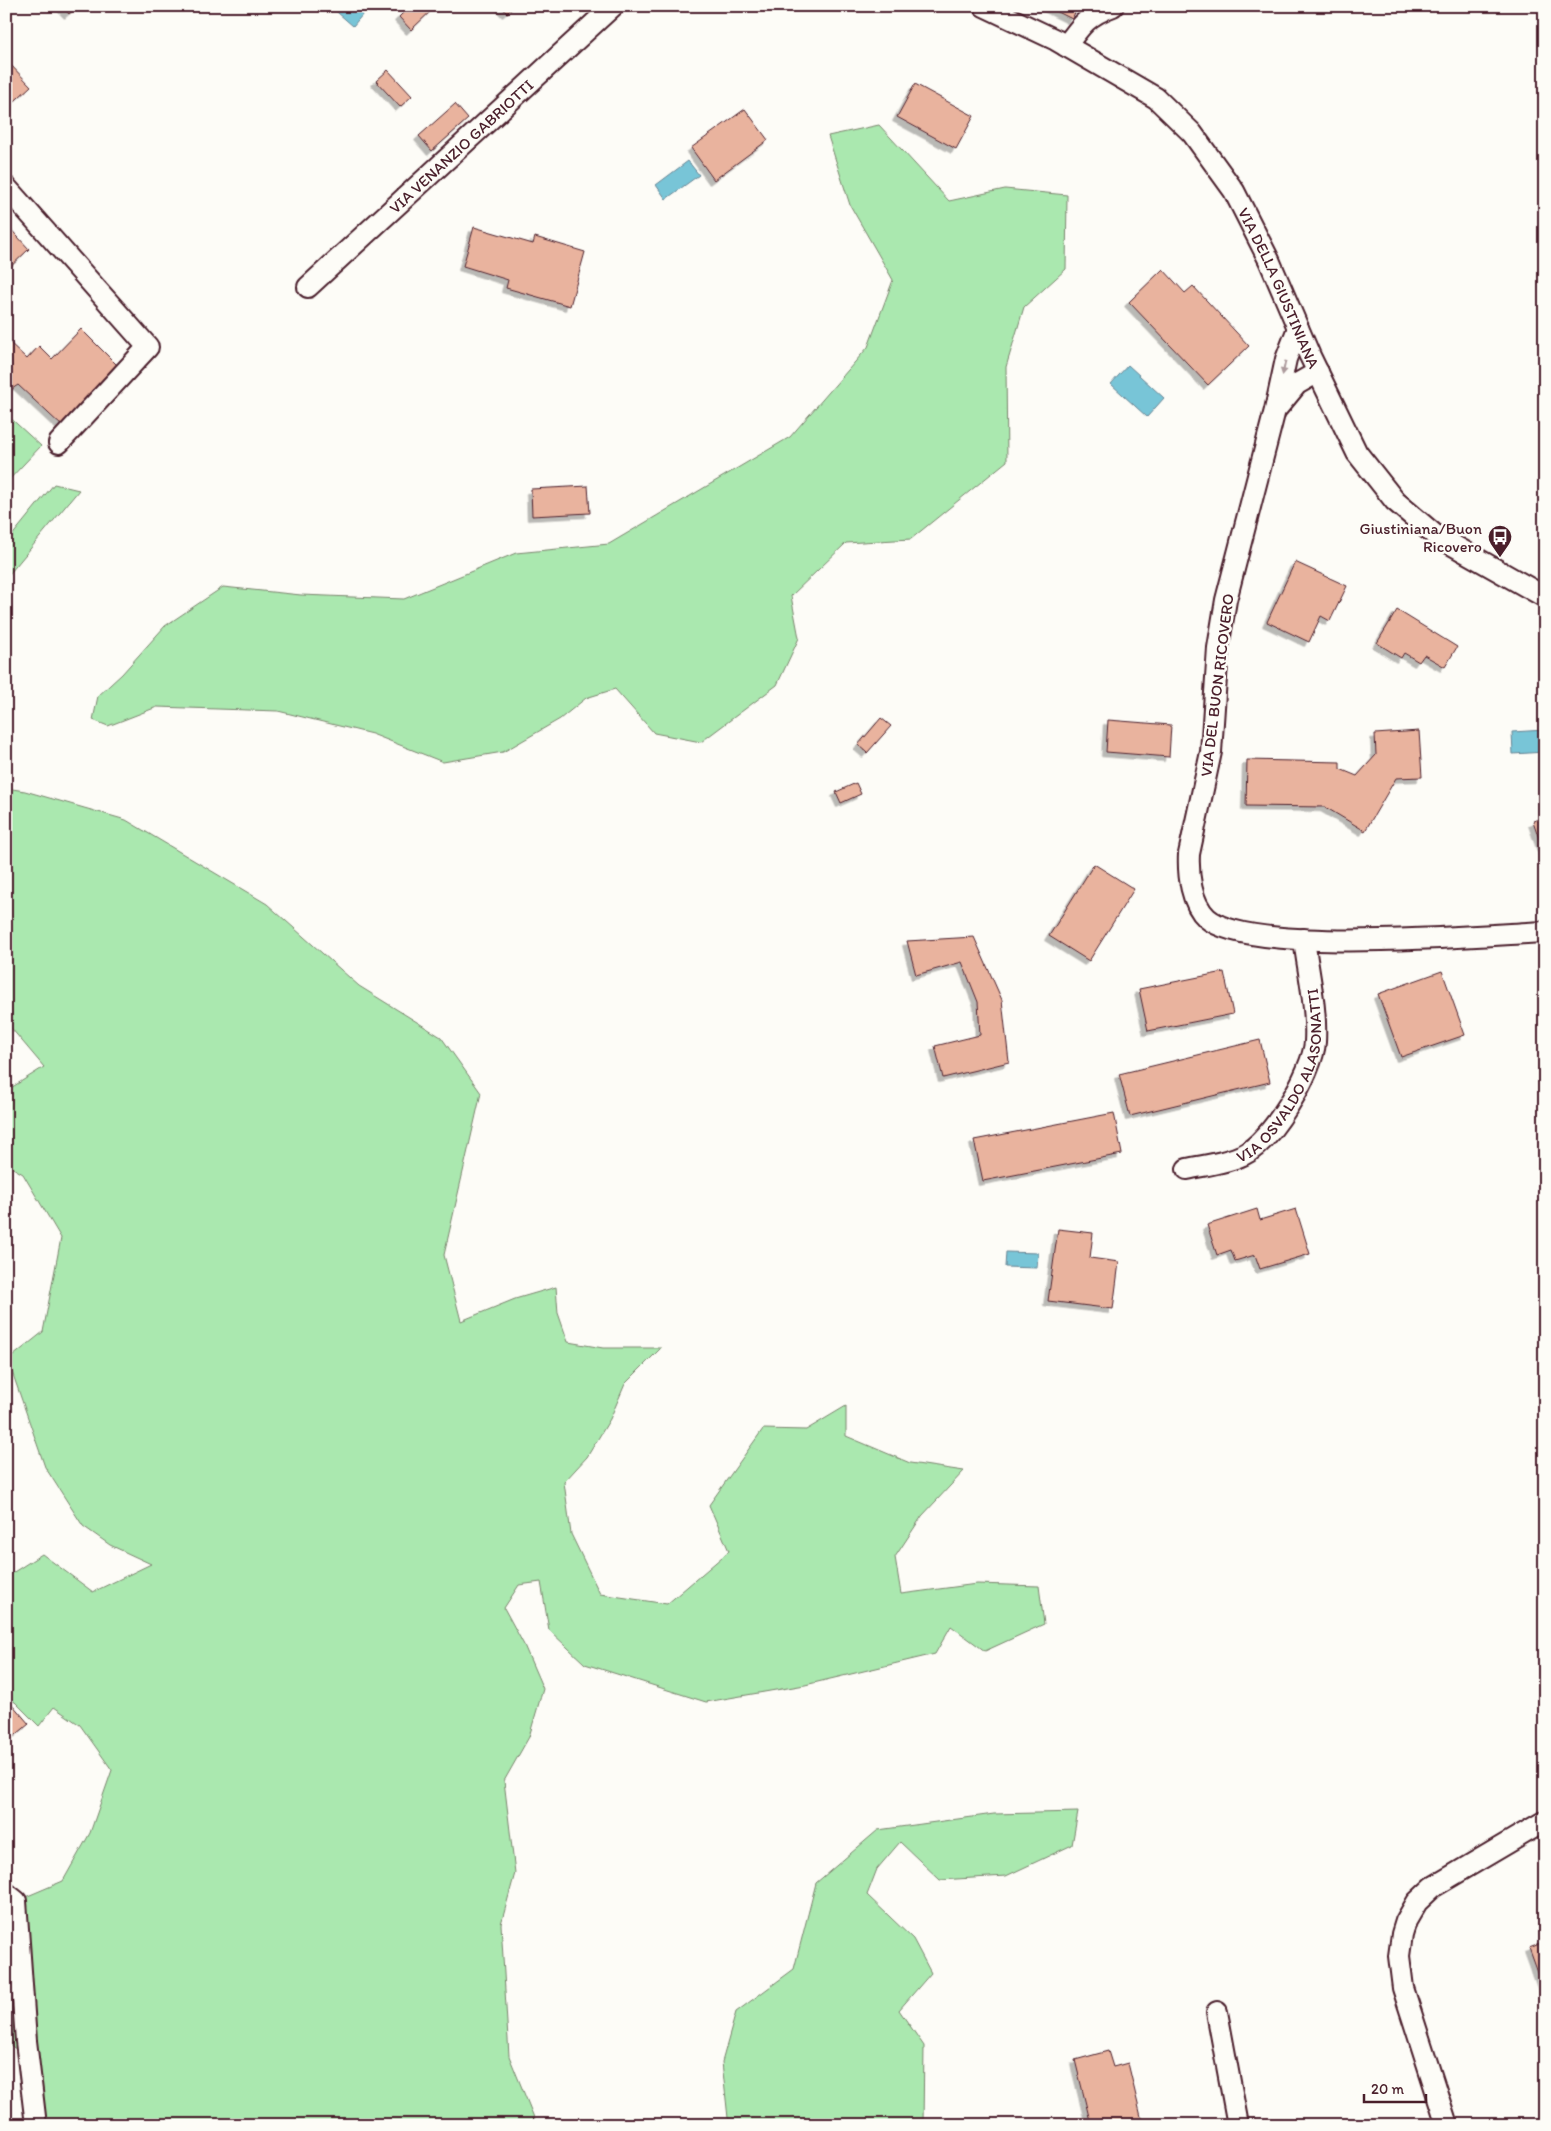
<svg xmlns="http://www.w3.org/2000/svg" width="1551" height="2131" font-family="Itim,sans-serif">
<defs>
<filter id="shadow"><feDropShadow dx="-4.5" dy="4.5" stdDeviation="0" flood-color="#0004"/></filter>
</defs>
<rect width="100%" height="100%" fill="#fdfcf7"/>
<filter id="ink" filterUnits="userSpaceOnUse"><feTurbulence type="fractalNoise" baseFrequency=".02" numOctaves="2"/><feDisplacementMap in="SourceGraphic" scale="10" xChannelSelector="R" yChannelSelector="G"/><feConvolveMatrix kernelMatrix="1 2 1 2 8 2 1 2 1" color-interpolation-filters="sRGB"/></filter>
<g filter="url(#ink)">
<!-- green -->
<path fill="#aae8af" stroke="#7a846d" d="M 879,125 L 949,201 L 1005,189 L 1067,195 L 1066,269 L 1024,307 L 1006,367 L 1007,461 L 911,539 L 846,543 L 791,596 L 799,638 L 777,685 L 701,742 L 654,733 L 615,689 L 586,698 L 560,719 L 503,752 L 443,762 L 372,734 L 278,711 L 157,707 L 108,726 L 93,720 L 98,696 L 122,674 L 165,626 L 223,587 L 301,595 L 404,599 L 516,553 L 609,544 L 790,437 L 868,347 L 893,280 L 850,205 L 828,136 Z
M 6,414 L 41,446 L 6,483 Z
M 54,484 L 79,490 L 6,578 L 6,543 Z
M 6,788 L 25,791 L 126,820 L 267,904 L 359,986 L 441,1037 L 481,1093 L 444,1255 L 461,1321 L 515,1299 L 556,1287 L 558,1313 L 568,1342 L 603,1348 L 661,1348 L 625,1384 L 610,1419 L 587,1457 L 564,1482 L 571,1534 L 600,1594 L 667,1604 L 729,1551 L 709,1505 L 763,1429 L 806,1430 L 846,1406 L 846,1436 L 910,1463 L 964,1471 L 922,1516 L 895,1557 L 901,1594 L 977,1584 L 1039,1586 L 1044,1624 L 985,1651 L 951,1626 L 935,1654 L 805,1685 L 706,1702 L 585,1664 L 549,1630 L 541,1582 L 519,1585 L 504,1608 L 524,1645 L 543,1689 L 529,1737 L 504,1781 L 515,1873 L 501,1924 L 509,2056 L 537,2125 L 36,2125 L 27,2057 L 6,2042 L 6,1896 L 16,1901 L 63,1881 L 90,1833 L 112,1770 L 80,1725 L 54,1707 L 39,1726 L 15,1702 L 6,1699 L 6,1577 L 42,1554 L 93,1592 L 151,1564 L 110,1545 L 83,1526 L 45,1467 L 8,1360 L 43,1332 L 61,1238 L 23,1174 L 6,1164 L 6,1091 L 44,1067 L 6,1022 Z
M 1078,1812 L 1072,1845 L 1006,1876 L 940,1880 L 900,1842 L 877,1869 L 867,1895 L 913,1939 L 931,1973 L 899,2010 L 924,2046 L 923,2125 L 738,2125 L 728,2118 L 722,2062 L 736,2012 L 794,1969 L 816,1883 L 878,1830 L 994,1814 Z"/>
<!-- water -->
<path fill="#78c5d7" stroke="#668392" d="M 330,6 L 355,6 L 363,14 L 353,26 Z
M 688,161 L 699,175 L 666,199 L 656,185 Z
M 1128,365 L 1164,398 L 1147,417 L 1111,384 Z
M 1545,730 L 1545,752 L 1513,754 L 1512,732 Z
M 1006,1252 L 1038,1253 L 1037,1268 L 1005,1267 Z"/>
<!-- building -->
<path fill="#e9b39e" stroke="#4a1f2b" filter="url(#shadow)" d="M 61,6 L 78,6 L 69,14 Z
M 410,6 L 436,6 L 411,30 L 399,17 Z
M 500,6 L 515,6 L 507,13 Z
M 1046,6 L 1078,6 L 1072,19 Z
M 6,60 L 31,86 L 6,109 Z
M 388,70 L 412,96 L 400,107 L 376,81 Z
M 915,84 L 974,116 L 956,149 L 897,117 Z
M 455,104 L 468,119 L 432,151 L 419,136 Z
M 745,109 L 768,140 L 714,180 L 691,148 Z
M 6,224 L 29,249 L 6,271 Z
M 474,227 L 533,244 L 535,237 L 585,252 L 570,306 L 506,288 L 508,280 L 463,266 Z
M 1163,269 L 1185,293 L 1193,286 L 1249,346 L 1208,385 L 1129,302 Z
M 81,329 L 119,367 L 63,427 L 18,385 L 6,393 L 6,339 L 27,359 L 39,346 L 52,359 Z
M 588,486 L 590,513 L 532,516 L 531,489 Z
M 1295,562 L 1347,586 L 1330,621 L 1321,616 L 1309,642 L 1267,622 Z
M 1397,610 L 1457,647 L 1445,667 L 1424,655 L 1419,662 L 1404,653 L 1401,658 L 1377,643 Z
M 881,718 L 891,726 L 867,753 L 858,745 Z
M 1108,720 L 1171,725 L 1169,757 L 1106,752 Z
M 1419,731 L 1422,777 L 1396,778 L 1365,831 L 1325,807 L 1246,806 L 1247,760 L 1340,762 L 1340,769 L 1357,776 L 1376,755 L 1375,734 Z
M 856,783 L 861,794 L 841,803 L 836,792 Z
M 1545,817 L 1545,856 L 1533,821 Z
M 1094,864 L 1134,889 L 1089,961 L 1049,936 Z
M 974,937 L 1002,1000 L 1009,1062 L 943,1078 L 935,1046 L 980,1035 L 978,1002 L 962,962 L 916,975 L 907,941 Z
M 1442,971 L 1465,1035 L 1401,1057 L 1378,994 Z
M 1224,972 L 1233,1014 L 1148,1031 L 1139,989 Z
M 1260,1040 L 1270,1082 L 1130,1116 L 1119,1074 Z
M 1114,1113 L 1122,1154 L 983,1181 L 974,1140 Z
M 1257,1209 L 1260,1220 L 1296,1209 L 1310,1254 L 1260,1269 L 1255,1255 L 1235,1261 L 1231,1250 L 1217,1255 L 1207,1225 Z
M 1058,1229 L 1093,1233 L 1090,1258 L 1119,1262 L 1113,1309 L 1048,1301 Z
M 6,1697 L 29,1724 L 6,1743 Z
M 1545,1942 L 1545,1992 L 1529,1948 Z
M 1108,2051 L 1113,2067 L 1128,2063 L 1143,2125 L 1091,2125 L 1075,2060 Z"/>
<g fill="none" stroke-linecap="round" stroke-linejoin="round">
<defs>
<g id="minor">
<path id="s1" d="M 984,6 L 1056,40 L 1156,98 L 1192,133 L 1234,191 L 1269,260 L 1310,356 L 1357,453 L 1395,501 L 1435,535 L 1545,597"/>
<path d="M 1066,46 C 1081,25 1088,15 1113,6"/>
<path d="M 6,187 L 148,347 L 59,443"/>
<path id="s2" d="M 308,287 L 613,6"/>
<path d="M 1298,328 L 1286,359 L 1275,410 L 1226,600 L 1218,648 L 1211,752 L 1189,854 C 1188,875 1191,903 1207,918 C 1250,956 1481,935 1545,932"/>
<path d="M 1278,407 L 1297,384 L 1318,372"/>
<path id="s3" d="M 1187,1169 C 1206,1165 1226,1163 1243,1155 C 1271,1142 1313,1072 1315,1042 C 1317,1008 1308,972 1304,939"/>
<path d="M 6,1893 L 16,1901 L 26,2041 L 36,2125"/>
<path d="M 1217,2012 L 1238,2125"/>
<path d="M 1447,2125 L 1403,1988 L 1399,1956 L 1402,1934 L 1406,1921 L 1417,1902 L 1433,1887 L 1545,1821"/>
</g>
</defs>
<!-- minor casing -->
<use href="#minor" stroke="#4a1f2b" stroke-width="24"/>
<!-- minor -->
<use href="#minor" stroke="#fdfcf7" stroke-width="20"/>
</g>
<!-- one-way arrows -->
<defs><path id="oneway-solid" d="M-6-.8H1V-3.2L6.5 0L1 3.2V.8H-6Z" transform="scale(1.25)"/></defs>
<use fill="#ac999b" href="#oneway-solid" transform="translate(1284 368) rotate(102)"/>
</g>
<!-- icons -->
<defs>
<symbol id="bus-pin" viewBox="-11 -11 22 30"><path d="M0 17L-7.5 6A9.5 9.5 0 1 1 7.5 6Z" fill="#4a1f2b" stroke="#fdfcf7"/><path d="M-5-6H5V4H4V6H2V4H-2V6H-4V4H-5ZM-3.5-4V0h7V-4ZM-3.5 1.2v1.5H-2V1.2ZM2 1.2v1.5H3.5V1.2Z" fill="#fff"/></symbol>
</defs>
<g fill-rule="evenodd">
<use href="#bus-pin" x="1486" y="523" width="28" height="38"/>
</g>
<g text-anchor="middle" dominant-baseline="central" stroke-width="5" stroke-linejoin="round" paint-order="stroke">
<!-- street labels -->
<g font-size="16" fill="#4a1f2b" stroke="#fdfcf7">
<text stroke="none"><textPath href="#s2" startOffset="208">VIA VENANZIO GABRIOTTI</textPath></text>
<text stroke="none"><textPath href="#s1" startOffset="424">VIA DELLA GIUSTINIANA</textPath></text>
<text transform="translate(1217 685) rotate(-83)">VIA DEL BUON RICOVERO</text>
<text stroke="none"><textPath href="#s3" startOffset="150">VIA OSVALDO ALASONATTI</textPath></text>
</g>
<!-- poi labels -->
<g font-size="16" fill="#4a1f2b" stroke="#fdfcf7" text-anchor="end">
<text x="1482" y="528">Giustiniana/Buon<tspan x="1482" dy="18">Ricovero</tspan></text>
</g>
</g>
<!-- margin -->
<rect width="1551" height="2131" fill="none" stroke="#fdfcf7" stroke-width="25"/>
<rect x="12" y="12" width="1526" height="2106" fill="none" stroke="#4a1f2b" stroke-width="2" filter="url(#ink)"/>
<!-- scale -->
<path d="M1364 2094v8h62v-8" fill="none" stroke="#4a1f2b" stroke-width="2.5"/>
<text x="1371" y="2094" font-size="15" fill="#4a1f2b" stroke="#fdfcf7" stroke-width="4" paint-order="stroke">20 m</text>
</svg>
